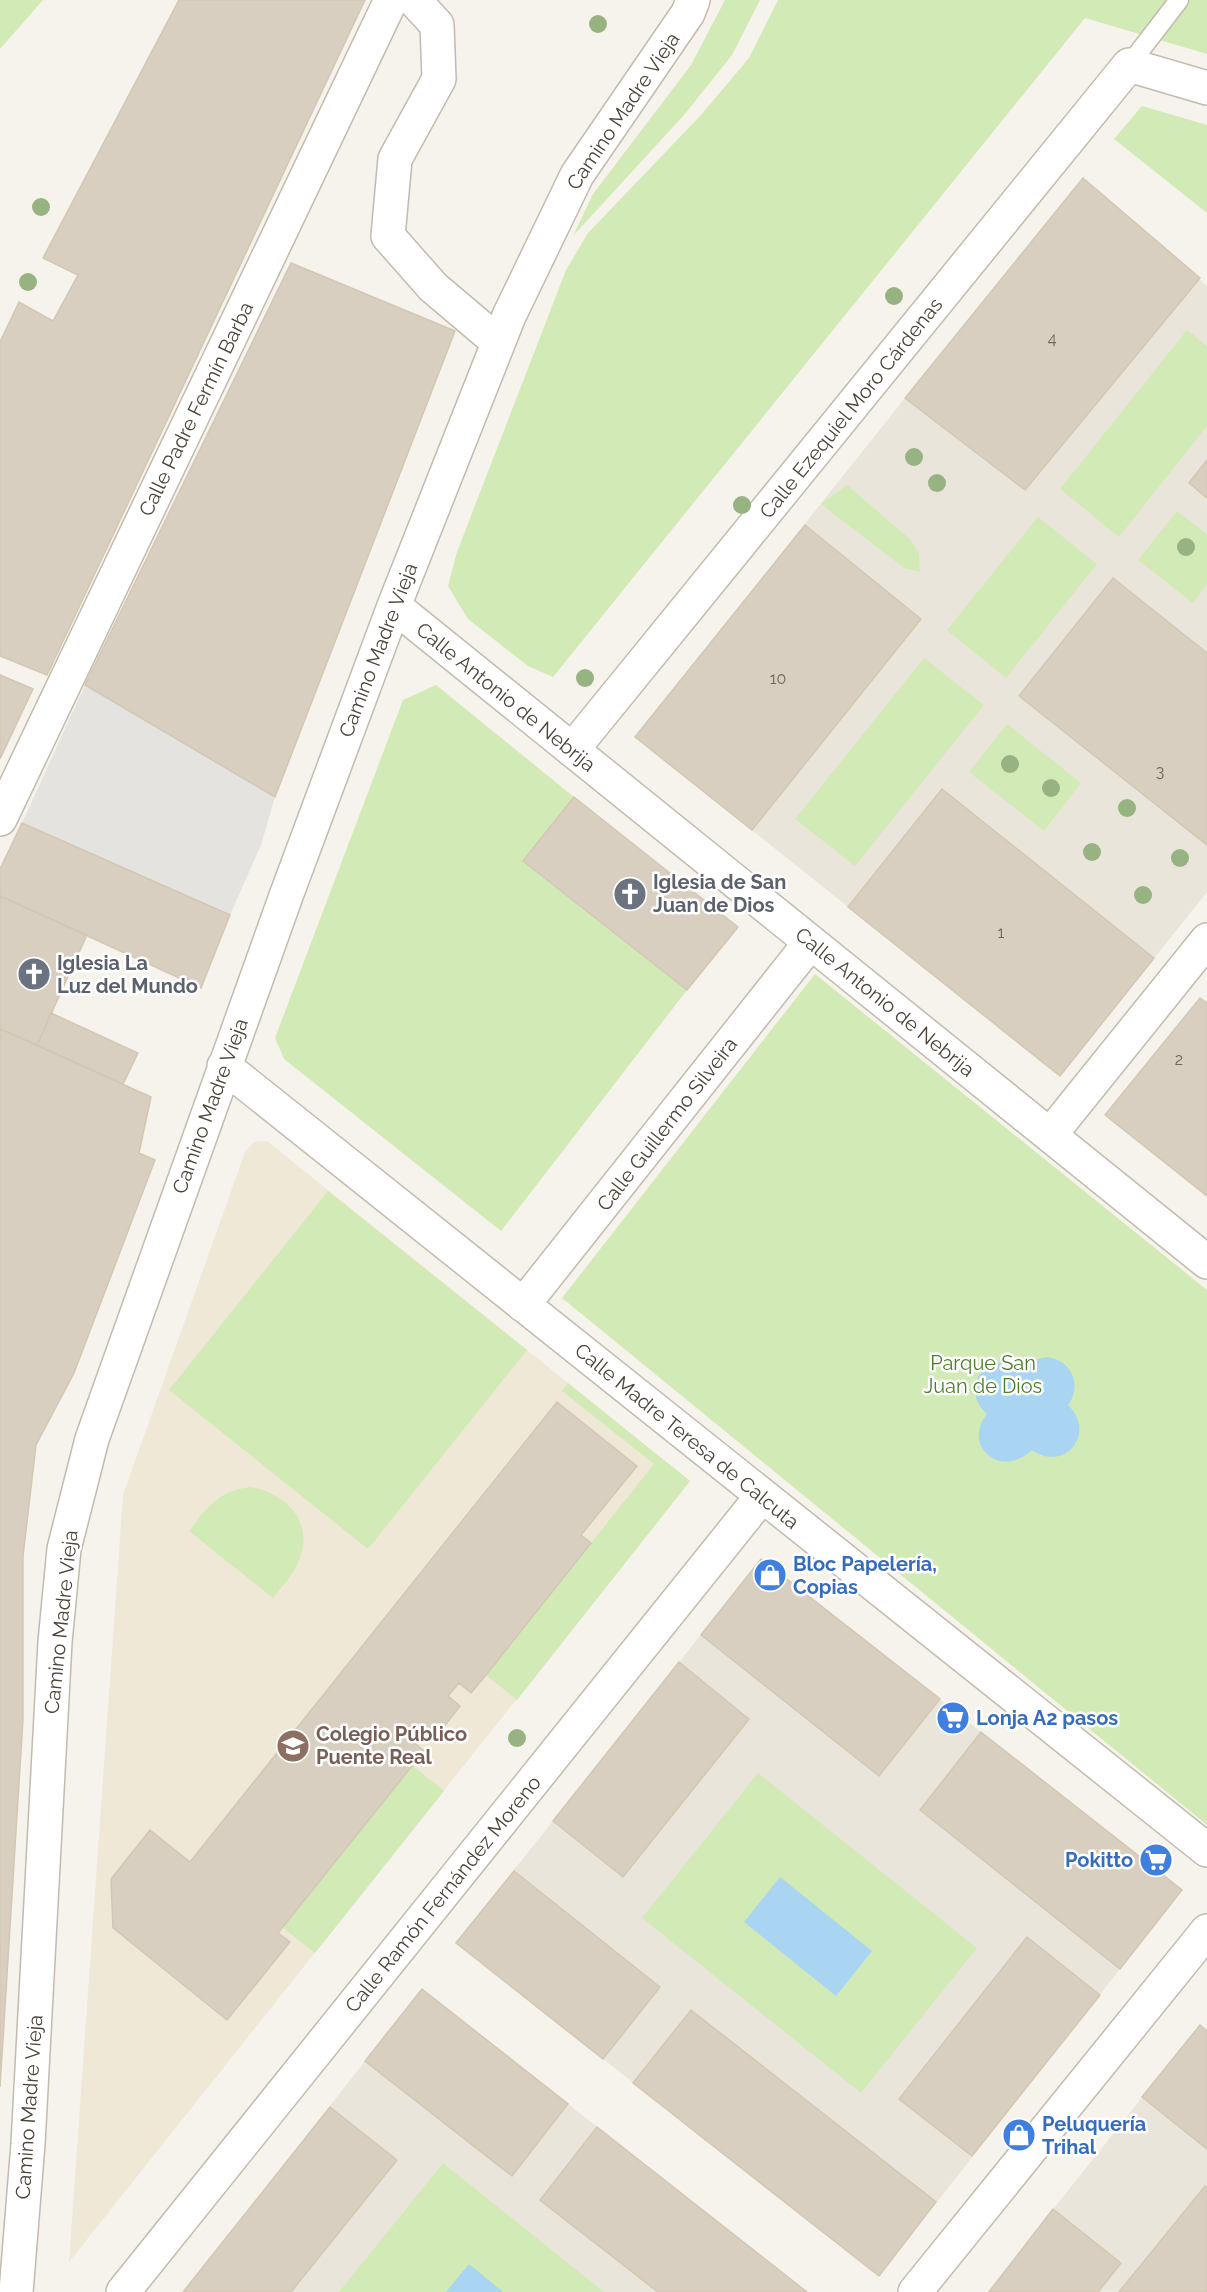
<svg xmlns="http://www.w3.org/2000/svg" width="1207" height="2292" font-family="Raleway,sans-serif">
<rect width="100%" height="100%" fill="#f6f3ec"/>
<!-- residential -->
<path fill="#eae5da" d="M 1083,178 L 1207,286 L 1207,892 L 1060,1076 L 635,737 L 905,398 Z
M 761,1559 L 1182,1890 L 879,2276 L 456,1943 Z
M 422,1989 L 807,2292 L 183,2292 Z
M 1200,2025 L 1207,2031 L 1207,2292 L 988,2291 Z"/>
<!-- education -->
<path fill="#efe8d6" d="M 267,1141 L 690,1481 L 69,2262 L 123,1495 L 245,1152 L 254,1142 Z"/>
<!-- green -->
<path fill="#d2eab5" d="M 0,0 L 43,0 L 0,49 Z
M 725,0 L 760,0 L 732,55 L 684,115 L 573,236 L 593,194 L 691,65 Z
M 778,0 L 1207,0 L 1207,54 L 1085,18 L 553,677 L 528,666 L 468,619 L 448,586 L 457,552 L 566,270 L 588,233 L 701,115 L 749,58 Z
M 1142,106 L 1207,125 L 1207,213 L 1114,139 Z
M 1187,330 L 1207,346 L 1207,426 L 1119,537 L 1060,489 Z
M 847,485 L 911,540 L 919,554 L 920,572 L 904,568 L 821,504 Z
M 1177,511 L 1207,534 L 1207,584 L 1193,603 L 1138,560 Z
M 1038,517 L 1097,564 L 1006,678 L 947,630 Z
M 924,658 L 984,705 L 855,866 L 795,819 Z
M 436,685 L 574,797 L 524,861 L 687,990 L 501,1231 L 284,1059 L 275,1038 L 403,700 Z
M 1007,724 L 1081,783 L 1044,831 L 969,772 Z
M 815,974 L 1207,1290 L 1207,1825 L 562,1298 Z
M 328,1191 L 527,1350 L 368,1549 L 169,1390 Z
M 568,1383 L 690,1481 L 517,1700 L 486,1675 L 654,1464 L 562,1391 Z
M 251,1487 C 286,1494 313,1520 300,1558 C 295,1573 282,1586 273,1598 L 189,1531 C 208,1506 218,1491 251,1487 Z
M 412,1765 L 444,1791 L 315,1953 L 283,1928 Z
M 758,1773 L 977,1948 L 861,2093 L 642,1918 Z
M 443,2163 L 604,2292 L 339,2292 Z"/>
<!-- parking -->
<path fill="#e5e3e0" d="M 85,685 L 275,797 L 261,845 L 230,915 L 22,823 Z"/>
<!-- water -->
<path fill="#a9d4f2" d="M 1047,1357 C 1071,1360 1083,1385 1068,1405 C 1097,1433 1065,1473 1032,1450 C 1000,1480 962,1445 987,1414 C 957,1387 989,1346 1023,1369 L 1034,1360 Z
M 780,1877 L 872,1951 L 836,1996 L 744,1922 Z
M 469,2264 L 503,2292 L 446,2292 Z"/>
<!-- building -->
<path fill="#d8cfc1" stroke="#d3c7b4" stroke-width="1.5" d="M 179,0 L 365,0 L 47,675 L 0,656 L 0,342 L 19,302 L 53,321 L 78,275 L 43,258 Z
M 1083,178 L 1200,278 L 1025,490 L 905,398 Z
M 291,263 L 455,331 L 275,797 L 85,685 Z
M 1207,460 L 1207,498 L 1189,483 Z
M 805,525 L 921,619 L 752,830 L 635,737 Z
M 1113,578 L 1207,653 L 1207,845 L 1019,696 Z
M 0,675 L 33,689 L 0,759 Z
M 942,789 L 1154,958 L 1060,1076 L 848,907 Z
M 574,797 L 738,927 L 687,990 L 523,861 Z
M 22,823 L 230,915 L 201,988 L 0,896 L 0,869 Z
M 0,896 L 87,935 L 37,1045 L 0,1029 Z
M 1200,998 L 1207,1003 L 1207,1196 L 1105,1115 Z
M 51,1013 L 138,1053 L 123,1084 L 37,1045 Z
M 0,1029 L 151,1097 L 139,1153 L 155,1160 L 74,1373 L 36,1445 L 23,1556 L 23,1719 L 0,2087 Z
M 557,1402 L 637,1466 L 581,1535 L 591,1543 L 486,1675 L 471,1693 L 459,1683 L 448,1696 L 460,1706 L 436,1737 L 423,1727 L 412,1741 L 424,1751 L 278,1933 L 290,1942 L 227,2020 L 113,1928 L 111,1879 L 150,1830 L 190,1862 Z
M 761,1559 L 940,1699 L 879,1776 L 701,1635 Z
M 679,1662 L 749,1719 L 623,1877 L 553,1821 Z
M 981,1732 L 1182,1890 L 1120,1969 L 920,1810 Z
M 514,1871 L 660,1987 L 603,2059 L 456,1943 Z
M 1027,1937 L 1100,1995 L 972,2156 L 899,2099 Z
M 422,1989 L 568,2104 L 512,2176 L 365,2061 Z
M 691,2010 L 936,2202 L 879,2276 L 633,2083 Z
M 1200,2025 L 1207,2031 L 1207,2149 L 1142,2097 Z
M 330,2107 L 397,2160 L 291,2292 L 183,2292 Z
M 597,2127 L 807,2292 L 658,2292 L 540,2200 Z
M 1205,2186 L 1207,2188 L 1207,2292 L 1119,2292 Z
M 1053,2209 L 1121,2263 L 1098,2292 L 989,2292 Z"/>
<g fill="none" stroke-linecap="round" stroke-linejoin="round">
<defs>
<path id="lane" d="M 1129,65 L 1179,0"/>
<path id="street" d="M 414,0 L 437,25 L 439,79 L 395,159 L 388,236 L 433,287 L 498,342
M 394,606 L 1207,1262
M 572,750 L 1129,65 L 1207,88
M 0,819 L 391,0
M 224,1066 L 1207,1850
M 1050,1135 L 1207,940
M 523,1305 L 810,943
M 16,2292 L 28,2144 L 55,1642 L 64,1549 L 92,1439 L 286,896 L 394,606 L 509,316 L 577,175 L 688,13 L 693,0
M 123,2292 L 762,1496
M 915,2292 L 1207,1931"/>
</defs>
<!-- lane casing -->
<use href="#lane" stroke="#c2bbae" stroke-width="21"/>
<!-- street casing -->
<use href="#street" stroke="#c2bbae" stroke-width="36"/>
<!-- lane -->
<use href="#lane" stroke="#fff" stroke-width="18"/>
<!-- street -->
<use href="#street" stroke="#fff" stroke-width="33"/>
</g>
<!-- trees -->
<g fill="#97b381">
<circle cx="598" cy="24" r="9"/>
<circle cx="41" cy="207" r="9"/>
<circle cx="28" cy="282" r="9"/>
<circle cx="894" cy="296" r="9"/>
<circle cx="914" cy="457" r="9"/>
<circle cx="937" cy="483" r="9"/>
<circle cx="742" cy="505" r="9"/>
<circle cx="1186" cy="547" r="9"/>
<circle cx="585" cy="678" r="9"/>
<circle cx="1010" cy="764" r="9"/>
<circle cx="1051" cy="788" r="9"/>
<circle cx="1127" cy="808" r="9"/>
<circle cx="1092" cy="852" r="9"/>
<circle cx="1180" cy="858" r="9"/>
<circle cx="1143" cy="895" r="9"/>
<circle cx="517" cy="1738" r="9"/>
</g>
<!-- icons -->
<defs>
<symbol id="church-disc" viewBox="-11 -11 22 22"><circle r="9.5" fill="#6b7280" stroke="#fff"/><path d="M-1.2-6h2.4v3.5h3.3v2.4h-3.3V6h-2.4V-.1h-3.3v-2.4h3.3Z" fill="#fff"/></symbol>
<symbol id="shop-disc" viewBox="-11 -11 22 22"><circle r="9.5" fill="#3f7fe0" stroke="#fff"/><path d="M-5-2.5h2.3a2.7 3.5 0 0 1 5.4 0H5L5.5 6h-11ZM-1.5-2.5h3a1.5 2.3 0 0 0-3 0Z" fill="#fff"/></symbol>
<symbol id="supermarket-disc" viewBox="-11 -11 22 22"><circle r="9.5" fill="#3f7fe0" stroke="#fff"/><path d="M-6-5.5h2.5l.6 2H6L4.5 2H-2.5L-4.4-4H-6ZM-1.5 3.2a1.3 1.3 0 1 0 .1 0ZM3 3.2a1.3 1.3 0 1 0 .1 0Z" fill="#fff"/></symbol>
<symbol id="school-disc" viewBox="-11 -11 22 22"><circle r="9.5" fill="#8d6e63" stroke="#fff"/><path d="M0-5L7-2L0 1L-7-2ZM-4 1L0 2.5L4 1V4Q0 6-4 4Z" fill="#fff"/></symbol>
</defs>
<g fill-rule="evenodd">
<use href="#church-disc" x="611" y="875" width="38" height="38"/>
<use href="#church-disc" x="15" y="955" width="38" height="38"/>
<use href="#shop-disc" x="751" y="1556" width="38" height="38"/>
<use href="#supermarket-disc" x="934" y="1699" width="38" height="38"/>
<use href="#school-disc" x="274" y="1727" width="38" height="38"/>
<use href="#supermarket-disc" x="1137" y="1841" width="38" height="38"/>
<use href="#shop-disc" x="1000" y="2116" width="38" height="38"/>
</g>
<g text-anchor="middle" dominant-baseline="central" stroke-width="5" stroke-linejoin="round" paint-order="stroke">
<!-- number labels -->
<g font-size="16" fill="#6e675b">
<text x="1052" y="338">4</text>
<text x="778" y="678">10</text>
<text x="1160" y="771">3</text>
<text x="1001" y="932">1</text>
<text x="1179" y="1059">2</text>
</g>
<!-- street labels -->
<g font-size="20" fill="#4b4439" stroke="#fff">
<text transform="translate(623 111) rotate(-56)">Camino Madre Vieja</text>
<text transform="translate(851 408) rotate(-51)">Calle Ezequiel Moro Cárdenas</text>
<text transform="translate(196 409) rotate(-64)">Calle Padre Fermín Barba</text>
<text transform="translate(378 650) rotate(-69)">Camino Madre Vieja</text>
<text transform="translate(506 697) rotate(39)">Calle Antonio de Nebrija</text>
<text transform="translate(885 1002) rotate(39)">Calle Antonio de Nebrija</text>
<text transform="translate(210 1106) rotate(-70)">Camino Madre Vieja</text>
<text transform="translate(667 1124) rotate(-52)">Calle Guillermo Silveira</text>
<text transform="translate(687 1436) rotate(39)">Calle Madre Teresa de Calcuta</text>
<text transform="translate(61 1622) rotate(-84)">Camino Madre Vieja</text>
<text transform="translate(443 1894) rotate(-51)">Calle Ramón Fernández Moreno</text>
<text transform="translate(29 2107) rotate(-86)">Camino Madre Vieja</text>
</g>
<!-- worship labels -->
<g font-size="20" font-weight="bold" fill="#5b616d" stroke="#fff" text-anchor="start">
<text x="653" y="882">Iglesia de San<tspan x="653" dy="23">Juan de Dios</tspan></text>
<text x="57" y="963">Iglesia La<tspan x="57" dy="23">Luz del Mundo</tspan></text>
</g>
<!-- park labels -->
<g font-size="20" fill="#4a7f2a" stroke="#fff">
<text x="983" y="1363">Parque San<tspan x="983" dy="23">Juan de Dios</tspan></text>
</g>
<!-- shop labels -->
<g font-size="20" font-weight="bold" fill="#366cbe" stroke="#fff" text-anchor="start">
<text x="793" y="1564">Bloc Papelería,<tspan x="793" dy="23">Copias</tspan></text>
<text x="976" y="1718">Lonja A2 pasos</text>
<text x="1133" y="1860" text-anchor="end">Pokitto</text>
<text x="1042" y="2124">Peluquería<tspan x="1042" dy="23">Trihal</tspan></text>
</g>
<!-- education labels -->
<g font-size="20" font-weight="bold" fill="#785e54" stroke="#fff" text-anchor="start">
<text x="316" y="1734">Colegio Público<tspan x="316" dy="23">Puente Real</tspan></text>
</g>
</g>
</svg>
